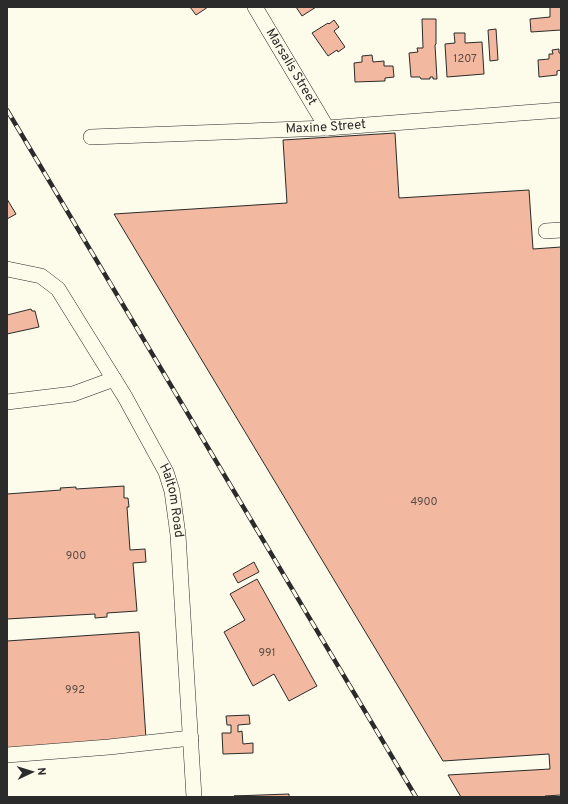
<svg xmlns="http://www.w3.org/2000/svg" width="568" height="804" font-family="Overpass,sans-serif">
<rect width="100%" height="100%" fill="#fdfbea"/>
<!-- building -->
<path fill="#f2b8a0" stroke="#2b2b2b" d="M 190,7 L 208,7 L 196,15 Z
M 296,7 L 316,7 L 302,16 Z
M 550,7 L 561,7 L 561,30 L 531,32 L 530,19 L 550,17 Z
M 422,19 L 436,19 L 436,44 L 435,45 L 437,79 L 433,79 L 433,77 L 430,77 L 430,79 L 421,79 L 420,77 L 411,77 L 409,53 L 418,52 L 417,48 L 423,48 Z
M 334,20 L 339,27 L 334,31 L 345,47 L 338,52 L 337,50 L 328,56 L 312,33 L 328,23 L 329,24 Z
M 496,29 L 498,60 L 490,61 L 488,30 Z
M 454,33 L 465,33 L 465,43 L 482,42 L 484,74 L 447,77 L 445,44 L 455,43 Z
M 559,49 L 559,53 L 561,53 L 561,70 L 557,71 L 557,75 L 539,77 L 538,60 L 549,59 L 549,54 L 553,54 L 552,50 Z
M 372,55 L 373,62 L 384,61 L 384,66 L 393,66 L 394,77 L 385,78 L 385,81 L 355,82 L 354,63 L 362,62 L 362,56 Z
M 395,133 L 399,198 L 529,190 L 533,249 L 561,247 L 561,795 L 545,796 L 545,797 L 461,797 L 448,775 L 550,769 L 549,754 L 443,761 L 114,214 L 287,203 L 283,140 Z
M 7,199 L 16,214 L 7,219 Z
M 31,309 L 32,311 L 35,311 L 39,327 L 7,334 L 7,315 Z
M 124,486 L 124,498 L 128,498 L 129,507 L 127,507 L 130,550 L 145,549 L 146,562 L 133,563 L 137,611 L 107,613 L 107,617 L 95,618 L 95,614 L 7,619 L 7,494 L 61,490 L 60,488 L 76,487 L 76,489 Z
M 254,562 L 259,572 L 238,583 L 233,574 Z
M 257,579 L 317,686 L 289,701 L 274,674 L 253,686 L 224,632 L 245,620 L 230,594 Z
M 139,632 L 146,739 L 7,748 L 7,641 Z
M 249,715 L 250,724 L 238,725 L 238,732 L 242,731 L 243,744 L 253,743 L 253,753 L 223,754 L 222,733 L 231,733 L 231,725 L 227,725 L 226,716 Z
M 289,794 L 289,797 L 234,796 Z"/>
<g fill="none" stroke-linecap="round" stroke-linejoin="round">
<defs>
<g id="minor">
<path id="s1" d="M 255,7 L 327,128"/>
<path id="s2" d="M 91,137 L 327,128 L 561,110"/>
<path d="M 546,231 L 561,230"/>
<path id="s3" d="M 7,269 L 41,276 L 58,289 L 125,397 L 166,472 L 172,491 L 178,535 L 194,797"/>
<path d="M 7,402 L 73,394 L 114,379"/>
<path d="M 7,755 L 109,747 L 191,738"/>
</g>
</defs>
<!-- minor casing -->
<use href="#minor" stroke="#2b2b2b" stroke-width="16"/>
<!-- minor -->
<use href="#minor" stroke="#fdfbea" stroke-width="15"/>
<defs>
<path id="rail" d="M 7,110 L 416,797"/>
</defs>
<!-- rail casing -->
<use href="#rail" stroke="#2b2b2b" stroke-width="4.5"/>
<!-- rail -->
<use href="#rail" stroke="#fdfbea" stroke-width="3" stroke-dasharray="9" stroke-linecap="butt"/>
</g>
<g text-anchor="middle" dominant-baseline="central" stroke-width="3" stroke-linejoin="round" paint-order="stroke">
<!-- number labels -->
<g font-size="11" fill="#5d4e48">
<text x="465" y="59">1207</text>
<text x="424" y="502">4900</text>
<text x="76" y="556">900</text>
<text x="267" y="653">991</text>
<text x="75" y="690">992</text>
</g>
<!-- street labels -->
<g font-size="13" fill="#2b2b2b" stroke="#fdfbea">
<text stroke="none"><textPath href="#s1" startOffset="70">Marsalis Street</textPath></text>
<text stroke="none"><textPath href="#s2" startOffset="235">Maxine Street</textPath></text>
<text stroke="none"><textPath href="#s3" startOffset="298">Haltom Road</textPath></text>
</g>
</g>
<!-- border -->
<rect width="568" height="804" fill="none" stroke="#2b2b2b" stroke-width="16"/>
<!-- north arrow -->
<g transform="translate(32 772) rotate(86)" stroke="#fdfbea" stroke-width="3" paint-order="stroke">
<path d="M0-3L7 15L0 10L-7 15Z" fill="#2b2b2b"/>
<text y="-6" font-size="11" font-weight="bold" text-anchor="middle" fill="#2b2b2b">N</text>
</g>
</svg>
